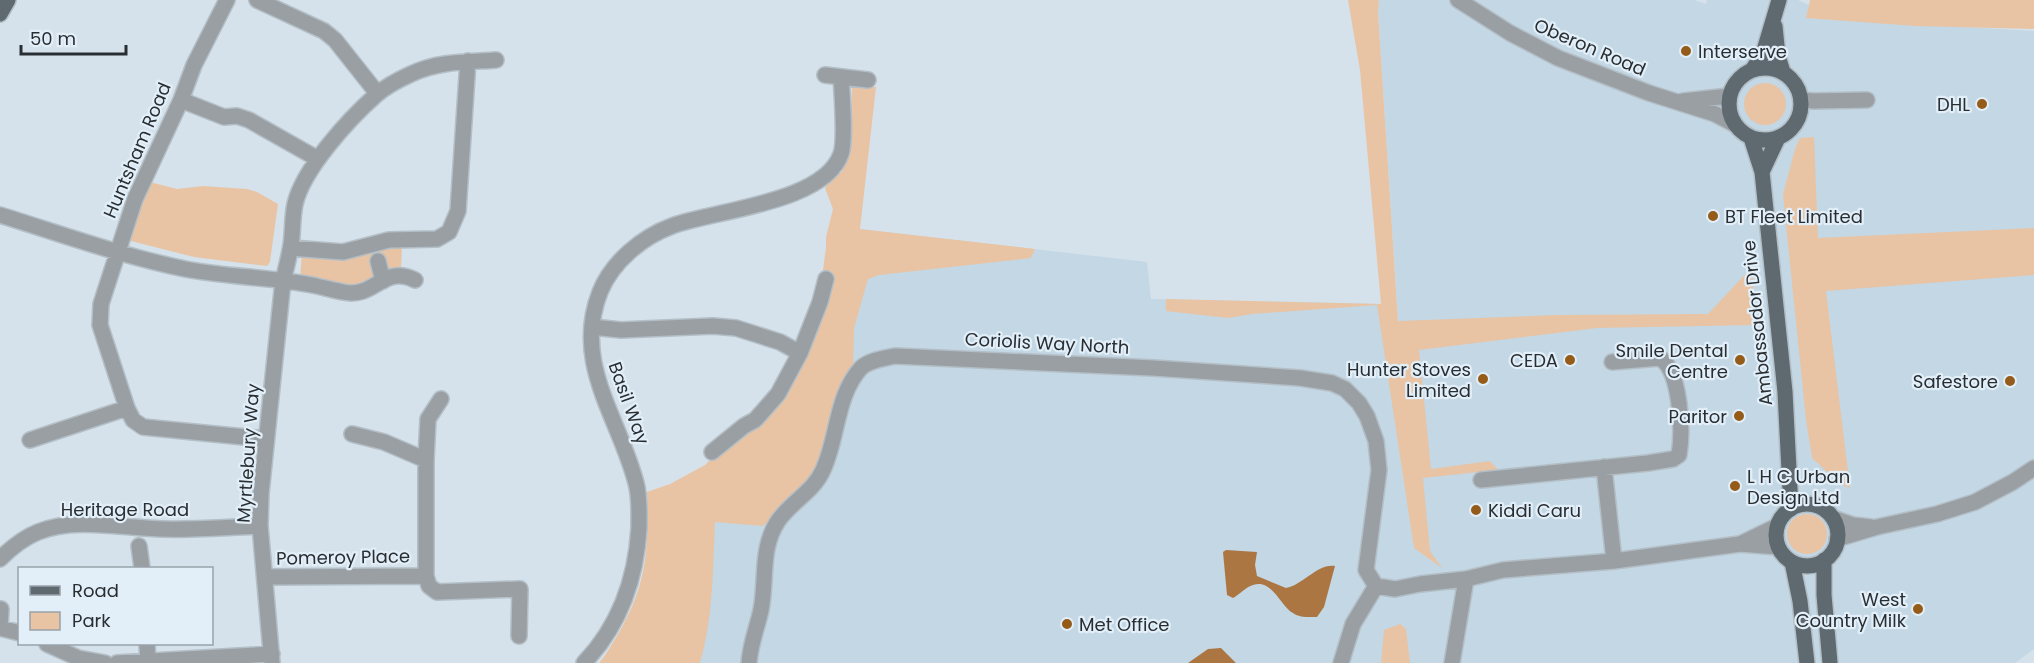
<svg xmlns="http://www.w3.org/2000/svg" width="2034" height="663" font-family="Poppins,sans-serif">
<rect width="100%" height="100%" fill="#d5e2eb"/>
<!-- built -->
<path fill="#c3d7e4" d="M 1379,0 L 1694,0 L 1706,4 L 1707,0 L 1798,0 L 1809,5 L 1807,18 L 2034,31 L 2034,649 L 2015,663 L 677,663 L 699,492 L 758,493 L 859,229 L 1147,262 L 1151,299 L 1381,304 L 1398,320 L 1378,12 Z"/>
<!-- green -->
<path fill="#e8c4a4" d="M 1348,0 L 1379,0 L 1378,12 L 1398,321 L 1558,315 L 1708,314 L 1752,267 L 1755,325 L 1597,328 L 1419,350 L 1431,469 L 1490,461 L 1498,470 L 1423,478 L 1430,551 L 1442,568 L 1414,548 L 1377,305 L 1252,314 L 1228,318 L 1166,311 L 1166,299 L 1381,304 L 1360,70 Z
M 1810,0 L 2034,0 L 2034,29 L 1915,26 L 1806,18 Z
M1744 104a21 21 0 1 1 42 0a21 21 0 1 1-42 0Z
M 852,86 L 876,87 L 860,229 L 1035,249 L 1031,258 L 879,275 L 868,279 L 854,328 L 853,378 L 828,432 L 811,485 L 771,521 L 762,526 L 715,522 C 713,569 713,619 700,663 L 599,663 C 606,655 611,645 617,636 C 647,585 649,550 647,492 L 670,484 L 705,465 L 712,458 L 724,453 L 748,429 L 754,430 C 786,403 809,365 816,323 C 821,298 822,273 826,248 L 826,237 L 833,209 L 825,188 L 833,178 L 842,172 L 850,144 Z
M 1814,137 L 1818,238 L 2034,228 L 2034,275 L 1826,291 L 1850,488 L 1840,484 L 1812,458 L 1806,420 L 1783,195 L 1795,149 L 1800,138 Z
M 150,182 L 177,189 L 203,186 L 247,189 L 257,192 L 278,204 L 270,262 L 267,266 L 194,257 L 127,240 L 141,200 Z
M 388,245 L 402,246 L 401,270 L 376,278 L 356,289 L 300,279 L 302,253 Z
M1787 534a20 20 0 1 1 40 0a20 20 0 1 1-40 0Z
M 1400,624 L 1406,629 L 1410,663 L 1381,663 L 1384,630 Z"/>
<!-- water -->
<path fill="#ac7642" d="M 1226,550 L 1257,552 L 1255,565 L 1257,576 L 1286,588 C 1303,585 1318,563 1335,566 L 1324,607 L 1317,617 C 1309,617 1300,618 1293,613 C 1281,607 1272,578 1253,585 C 1246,587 1240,594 1233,598 L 1227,595 L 1223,552 Z
M 1221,648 L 1236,663 L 1188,663 L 1208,649 Z"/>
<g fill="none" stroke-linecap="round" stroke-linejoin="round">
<defs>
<path id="minor" d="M 227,0 L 194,65 L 181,100 L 135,199 L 101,304 L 100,325 L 127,408 L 133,420 L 143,427 L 265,439
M 257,0 L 324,31 L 335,40 L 377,93
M 1458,0 L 1510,33 L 1558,58 L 1649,93 L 1715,114 L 1734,124
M 825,75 L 868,80
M 181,100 L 224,117 L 237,116 L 249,120 L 318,159
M 1801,100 L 1814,101 L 1867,100
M 1683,101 L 1729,96
M 0,215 C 61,234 122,256 185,269 C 227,277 270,277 312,285 C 322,287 333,290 343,292 C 376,299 382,264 415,280
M 291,248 L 343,252 L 389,240 L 437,239 L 449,232 L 458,211 L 468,61
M 378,261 L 383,281
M 592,327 L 621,330 L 713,326 L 736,328 L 780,342 L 800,353 L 820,302 L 826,279
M 352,434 L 384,442 L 426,460
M 30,440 L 127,408
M 712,452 L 744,426 L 755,420 L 764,410 L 778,394 L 800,353
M 1604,467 L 1614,561
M 1481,480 L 1648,463 L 1673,459 L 1679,455 C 1683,432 1681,371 1660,358 L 1612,362
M 1833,518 L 1853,525 L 1871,527
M 1837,539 L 1877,527 L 1937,514 L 1975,502 L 2013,482 L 2034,468
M 1740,544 L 1777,526
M 139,546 L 142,568
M 0,559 C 11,548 23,538 38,532 C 74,517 124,528 162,529 C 195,530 228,527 260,526
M 426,576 L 426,460 L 428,419 L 441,399
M 265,577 L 426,576 L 429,586 L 437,592 L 520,589 L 519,636
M 1376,586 L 1395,589 L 1420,584 L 1466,579 L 1503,570 L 1614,561 L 1740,544 L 1778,547
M 0,627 L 1,609
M 0,628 L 20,633
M 47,644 L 78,658 L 105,663
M 147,644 L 148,662
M 117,663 L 272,654
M 272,663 L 260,526 L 261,493 L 283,281 C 286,269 289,257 291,245 C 293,232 292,218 295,204 C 303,169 349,119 376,95 C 385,87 400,79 411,74 C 438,61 467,62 496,60
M 584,663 C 620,625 636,579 639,528 C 639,513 640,497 636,483 C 619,417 572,363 600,292 C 612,262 642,237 672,226 C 715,210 824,203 841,154 C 846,140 842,94 841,77
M 749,663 C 750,645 757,628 761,610 C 767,579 760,548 778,521 C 791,502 814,491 823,470 C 838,438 836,395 861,368 C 869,360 885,358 895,356 L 1153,368 L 1300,378 L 1332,383 L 1345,389 L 1359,403 L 1367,416 L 1376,441 L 1379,470 L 1366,570 L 1376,586
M 1341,663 L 1353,624 L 1376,586
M 1452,663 L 1466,579"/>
<path id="major" d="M 0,14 L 8,0
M 1775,26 L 1778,56 L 1783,72
M1729 104a36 36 0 1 1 72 0a36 36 0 1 1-72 0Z
M 1752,70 L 1763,54 L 1779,0
M 1751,138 L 1762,172 L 1785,392 L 1791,509
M 1762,172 L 1778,138
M1776 535a31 31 0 1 1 62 0a31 31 0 1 1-62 0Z
M 1824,560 L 1824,595 L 1830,663
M 1792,562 L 1800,601 L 1807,663"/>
</defs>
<!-- minor casing -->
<use href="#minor" stroke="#b3bec6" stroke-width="18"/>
<!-- major casing -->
<use href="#major" stroke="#b3bec6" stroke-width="18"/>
<!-- minor -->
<use href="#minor" stroke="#999fa3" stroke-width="15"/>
<!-- major -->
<use href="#major" stroke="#5f6970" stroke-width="15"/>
</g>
<!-- markers -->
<g fill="#955b18" stroke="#e2eff9" stroke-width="2">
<circle cx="1686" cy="51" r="6"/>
<circle cx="1982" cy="104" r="6"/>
<circle cx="1713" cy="216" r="6"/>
<circle cx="1570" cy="360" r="6"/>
<circle cx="1740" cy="360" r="6"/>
<circle cx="1483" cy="379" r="6"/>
<circle cx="2010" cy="381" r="6"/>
<circle cx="1739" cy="416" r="6"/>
<circle cx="1735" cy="486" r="6"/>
<circle cx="1476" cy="510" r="6"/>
<circle cx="1918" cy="609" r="6"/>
<circle cx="1067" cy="624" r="6"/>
</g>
<g text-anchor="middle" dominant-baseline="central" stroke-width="4.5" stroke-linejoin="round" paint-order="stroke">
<!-- street labels -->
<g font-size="18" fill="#292e32" stroke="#e2eff9">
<text transform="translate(1590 47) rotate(23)">Oberon Road</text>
<text transform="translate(137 150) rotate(-67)">Huntsham Road</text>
<text transform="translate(1757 323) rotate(-96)">Ambassador Drive</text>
<text transform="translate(1047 343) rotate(3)">Coriolis Way North</text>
<text transform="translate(629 403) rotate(70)">Basil Way</text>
<text transform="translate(248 453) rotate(-86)">Myrtlebury Way</text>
<text x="125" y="509">Heritage Road</text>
<text transform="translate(343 557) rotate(-1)">Pomeroy Place</text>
</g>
<!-- poi labels -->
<g font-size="18" fill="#292e32" stroke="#e2eff9" text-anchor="end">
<text x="1698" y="51" text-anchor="start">Interserve</text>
<text x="1970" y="104">DHL</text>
<text x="1725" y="216" text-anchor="start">BT Fleet Limited</text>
<text x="1728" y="350">Smile Dental<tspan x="1728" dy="21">Centre</tspan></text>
<text x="1558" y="360">CEDA</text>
<text x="1471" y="369">Hunter Stoves<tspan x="1471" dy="21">Limited</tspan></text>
<text x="1998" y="381">Safestore</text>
<text x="1727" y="416">Paritor</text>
<text x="1747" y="476" text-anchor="start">L H C Urban<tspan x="1747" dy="21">Design Ltd</tspan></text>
<text x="1488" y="510" text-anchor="start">Kiddi Caru</text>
<text x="1906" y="599">West<tspan x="1906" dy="21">Country Milk</tspan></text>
<text x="1079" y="624" text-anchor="start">Met Office</text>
</g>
</g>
<!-- legend -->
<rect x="18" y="567" width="195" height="78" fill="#e2eff9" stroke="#98a2a9" stroke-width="1.5"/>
<rect x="30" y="586" width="30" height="9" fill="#5f6970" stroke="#98a2a9" stroke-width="1.5"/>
<text x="72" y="597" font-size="18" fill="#292e32">Road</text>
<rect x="30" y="612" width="30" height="18" fill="#e8c4a4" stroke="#98a2a9" stroke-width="1.5"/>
<text x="72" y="627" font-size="18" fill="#292e32">Park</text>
<!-- scale -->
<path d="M21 45v9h105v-9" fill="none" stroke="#292e32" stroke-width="3"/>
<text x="30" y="45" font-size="18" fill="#292e32" stroke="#e2eff9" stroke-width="4.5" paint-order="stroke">50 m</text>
</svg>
